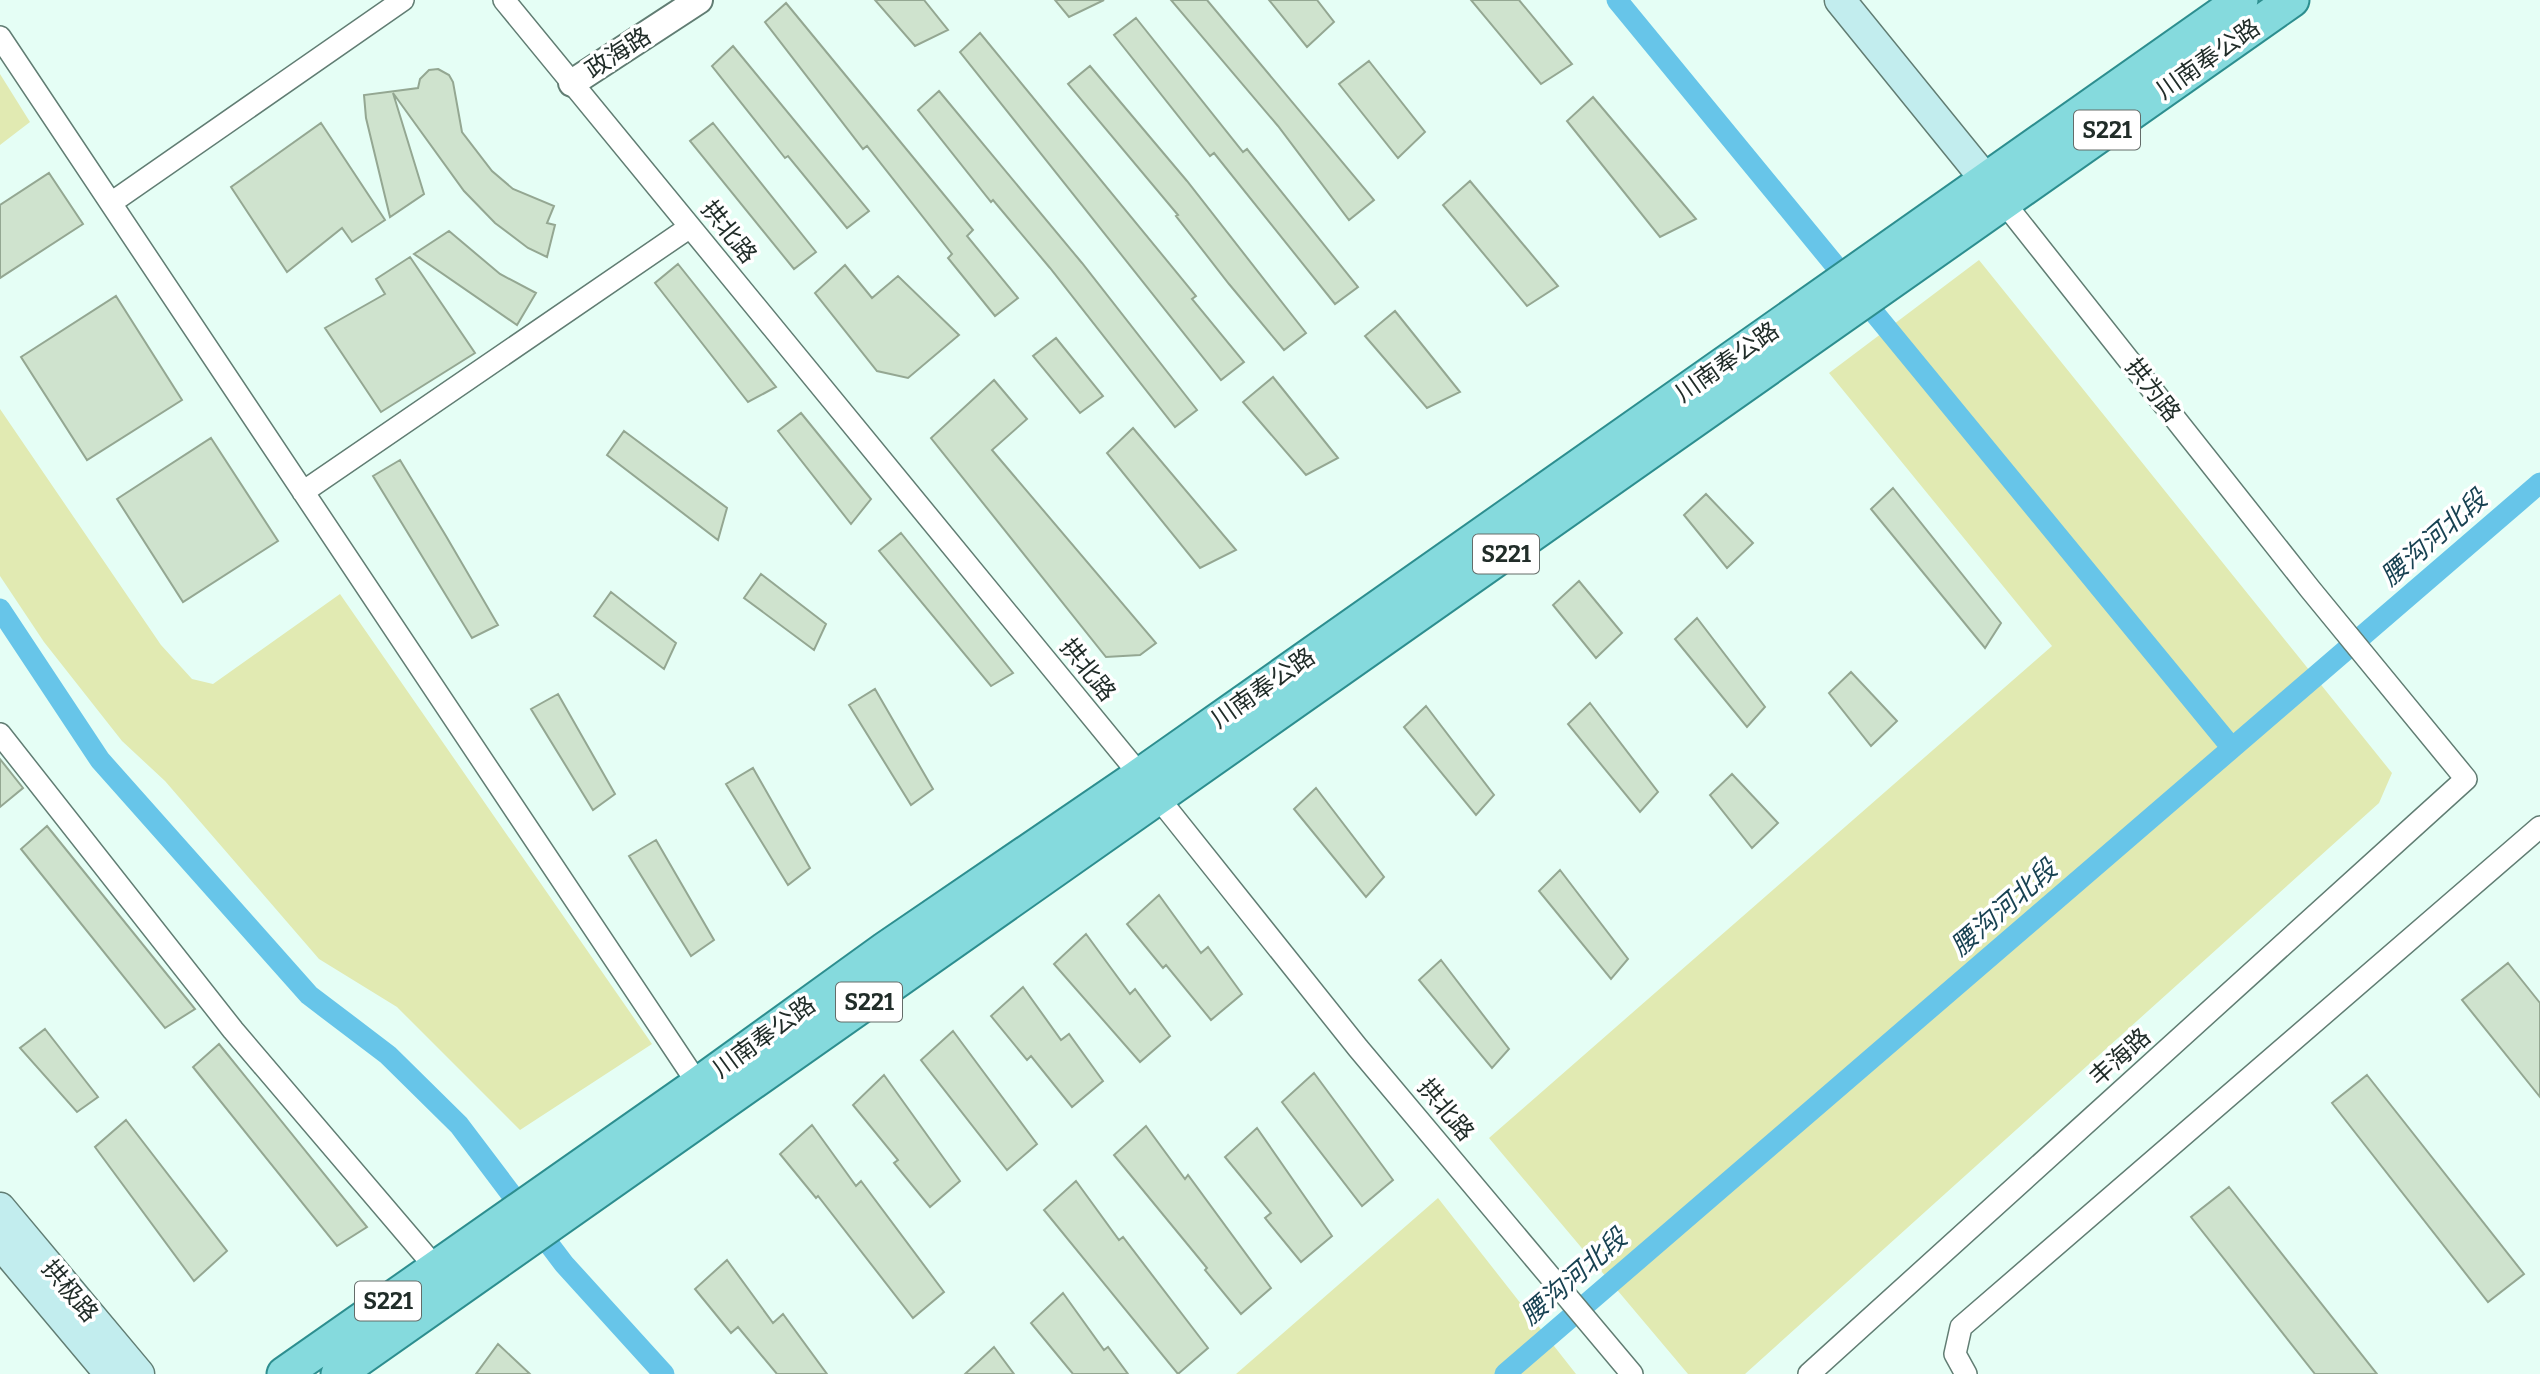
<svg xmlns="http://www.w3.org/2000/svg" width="2540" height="1374" font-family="Bitter,'Noto Sans SC',serif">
<rect width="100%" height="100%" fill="#e5fef5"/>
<!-- green -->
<path fill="#e1eab2" d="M 0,74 L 30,122 L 0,145 Z
M 1979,260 L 2392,773 L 2379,803 L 1745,1374 L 1688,1374 L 1489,1138 L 2052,646 L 1829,373 Z
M 0,409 L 161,645 L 192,679 L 213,684 L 340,594 L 652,1044 L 520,1130 L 397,1007 L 319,959 L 165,781 L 122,741 L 44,642 L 0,576 Z
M 1438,1198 L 1576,1374 L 1236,1374 Z"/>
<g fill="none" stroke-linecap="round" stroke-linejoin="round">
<!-- canal -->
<path stroke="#67c5e9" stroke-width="21" d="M 1617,0 L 2232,748
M 0,609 L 100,760 L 309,995 L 388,1055 L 459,1125 L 564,1264 L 664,1374
M 1505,1374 L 2540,483"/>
</g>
<!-- building -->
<path fill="#cfe3ce" stroke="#94a792" stroke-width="2" d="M 875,0 L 924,0 L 948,30 L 915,46 Z
M 1055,0 L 1104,0 L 1069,17 Z
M 1171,0 L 1207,0 L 1374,200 L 1349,220 L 1278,126 Z
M 1269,0 L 1317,0 L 1334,22 L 1307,47 Z
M 1471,0 L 1519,0 L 1572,64 L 1541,84 Z
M 786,3 L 973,230 L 967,236 L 1018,298 L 995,316 L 948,258 L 952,254 L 867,146 L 863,149 L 765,22 Z
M 1136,18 L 1243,152 L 1247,149 L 1358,287 L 1335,304 L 1214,153 L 1210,156 L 1114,35 Z
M 980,33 L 1196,296 L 1192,299 L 1244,362 L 1221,380 L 960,52 Z
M 733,46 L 869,211 L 847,228 L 788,156 L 785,158 L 712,66 Z
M 1369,61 L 1425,132 L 1398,158 L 1339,84 Z
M 1090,66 L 1187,181 L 1306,333 L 1284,350 L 1229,284 L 1176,216 L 1178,215 L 1068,84 Z
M 438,69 L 449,75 L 453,82 L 462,132 L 492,171 L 513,189 L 554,206 L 547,223 L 555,225 L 547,257 L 528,248 L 495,223 L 464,191 L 393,93 L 424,194 L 390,217 L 366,118 L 364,95 L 418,88 L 420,79 L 429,70 Z
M 939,91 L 1082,263 L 1197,410 L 1175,427 L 1050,268 L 993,200 L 991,202 L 918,110 Z
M 1593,97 L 1696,219 L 1660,237 L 1567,121 Z
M 321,123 L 385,220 L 352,242 L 342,228 L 287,272 L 231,187 Z
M 713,123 L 816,252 L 794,269 L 690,141 Z
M 49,173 L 83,224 L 0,278 L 0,205 Z
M 1470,181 L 1558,286 L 1527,306 L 1443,205 Z
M 449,231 L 500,274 L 536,293 L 517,325 L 414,254 Z
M 410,257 L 475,353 L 381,412 L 325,328 L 385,294 L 376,279 Z
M 678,264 L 776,387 L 748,402 L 655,283 Z
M 845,265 L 872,298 L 898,276 L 959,335 L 908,378 L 877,371 L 815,293 Z
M 116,296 L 182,400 L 87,460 L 21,357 Z
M 1395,311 L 1460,392 L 1427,408 L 1365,336 Z
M 1056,338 L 1103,396 L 1080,413 L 1033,356 Z
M 1273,377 L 1338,458 L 1306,475 L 1243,402 Z
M 994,380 L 1027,419 L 992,450 L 1156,643 L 1140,655 L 1106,657 L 931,438 Z
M 801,413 L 871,499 L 851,524 L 778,431 Z
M 1133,428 L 1236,550 L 1200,568 L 1107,453 Z
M 624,431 L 727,508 L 718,540 L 607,455 Z
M 211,438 L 278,541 L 183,602 L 117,499 Z
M 400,460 L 446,536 L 498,625 L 472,638 L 373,476 Z
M 1893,488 L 2001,623 L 1985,648 L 1871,509 Z
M 1706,494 L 1753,543 L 1727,568 L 1684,515 Z
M 901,533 L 1013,673 L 991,686 L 879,551 Z
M 761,574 L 826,624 L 814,650 L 744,598 Z
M 1579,581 L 1622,633 L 1596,658 L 1553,605 Z
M 611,592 L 676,643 L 664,669 L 594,616 Z
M 1697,618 L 1765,707 L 1747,727 L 1675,639 Z
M 1851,672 L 1897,721 L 1871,746 L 1829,693 Z
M 875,689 L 933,789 L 911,805 L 849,705 Z
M 558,694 L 615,794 L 593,810 L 531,709 Z
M 1590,703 L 1658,792 L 1640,812 L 1568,724 Z
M 1426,706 L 1494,795 L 1476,815 L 1404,727 Z
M 0,759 L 23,788 L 0,807 Z
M 753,768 L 810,868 L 788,885 L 726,784 Z
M 1732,774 L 1778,823 L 1752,848 L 1710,795 Z
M 1316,788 L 1384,877 L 1366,897 L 1294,809 Z
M 47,826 L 195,1009 L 165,1028 L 21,849 Z
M 656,840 L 714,940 L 691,956 L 629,856 Z
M 1560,870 L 1628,959 L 1611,979 L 1539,891 Z
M 1159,895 L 1201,953 L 1208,947 L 1242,994 L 1211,1020 L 1166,965 L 1163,968 L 1127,924 Z
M 1086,934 L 1130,994 L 1135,989 L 1170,1036 L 1140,1062 L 1054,964 Z
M 1441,960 L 1509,1049 L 1492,1068 L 1419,980 Z
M 2508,963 L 2540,1003 L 2540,1097 L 2462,1000 Z
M 1023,987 L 1061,1040 L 1069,1034 L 1103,1081 L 1072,1107 L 1031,1056 L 1027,1060 L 991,1016 Z
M 45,1029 L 98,1097 L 77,1112 L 20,1048 Z
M 953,1031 L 1037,1144 L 1007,1170 L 921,1060 Z
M 219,1044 L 367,1227 L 337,1246 L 193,1067 Z
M 1314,1073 L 1393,1180 L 1362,1206 L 1282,1102 Z
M 884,1075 L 960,1181 L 930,1207 L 894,1163 L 898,1160 L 853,1105 Z
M 2367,1075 L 2524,1274 L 2488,1302 L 2332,1103 Z
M 126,1120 L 227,1251 L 194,1281 L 95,1147 Z
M 812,1125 L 856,1186 L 861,1181 L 944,1292 L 913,1318 L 818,1196 L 816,1198 L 780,1154 Z
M 1146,1126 L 1185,1179 L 1188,1175 L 1271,1288 L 1241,1314 L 1205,1270 L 1207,1268 L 1114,1155 Z
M 1257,1128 L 1332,1236 L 1301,1262 L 1265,1218 L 1271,1213 L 1225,1157 Z
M 1076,1181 L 1119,1240 L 1123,1237 L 1208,1348 L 1178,1374 L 1044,1210 Z
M 2229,1187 L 2377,1374 L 2315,1374 L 2191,1217 Z
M 727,1260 L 773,1323 L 783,1314 L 827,1374 L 777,1374 L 738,1327 L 731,1333 L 695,1289 Z
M 1063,1293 L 1104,1350 L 1108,1347 L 1128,1374 L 1073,1374 L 1031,1323 Z
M 498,1344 L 530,1374 L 476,1374 Z
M 994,1347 L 1014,1374 L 965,1374 Z"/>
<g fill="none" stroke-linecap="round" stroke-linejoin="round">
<defs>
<path id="minor" d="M 504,0 L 1140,775 L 1358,1048 L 1632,1374
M 0,37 L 698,1084
M 111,203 L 403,0
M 303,492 L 690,227
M 0,734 L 233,1030 L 436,1268
M 1809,1374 L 2466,779 L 2310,589 L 1998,195
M 1966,1374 L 1955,1354 L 1961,1327 L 2540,827"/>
<path id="tertiary" d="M 572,83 L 699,0"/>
<path id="secondary" d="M 1840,0 L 1986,180
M 0,1208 L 139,1374
M 0,1243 L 110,1374"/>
<path id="primary" d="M 284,1374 L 698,1084 L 885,949 L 1140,775 L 2241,0
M 338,1374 L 2292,0"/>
</defs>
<!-- minor casing -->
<use href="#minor" stroke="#617d73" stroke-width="24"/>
<!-- tertiary casing -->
<use href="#tertiary" stroke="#617d73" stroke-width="30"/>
<!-- secondary casing -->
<use href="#secondary" stroke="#617d73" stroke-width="33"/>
<!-- primary casing -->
<use href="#primary" stroke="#2d8e8f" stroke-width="37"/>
<!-- minor -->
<use href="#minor" stroke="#fff" stroke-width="21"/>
<!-- tertiary -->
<use href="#tertiary" stroke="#fff" stroke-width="26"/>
<!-- secondary -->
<use href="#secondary" stroke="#c2edee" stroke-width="30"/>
<!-- primary -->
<use href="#primary" stroke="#85dadd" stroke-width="33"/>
</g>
<g text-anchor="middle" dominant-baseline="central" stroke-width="7" stroke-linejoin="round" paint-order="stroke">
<!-- shield labels -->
<g fill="#fff" stroke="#646c69" stroke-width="2">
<rect x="2074" y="110.5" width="66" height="39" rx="5"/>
<rect x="1473" y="534.5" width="66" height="39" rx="5"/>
<rect x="836" y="982.5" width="66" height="39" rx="5"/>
<rect x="355" y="1281.5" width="66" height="39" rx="5"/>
</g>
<g font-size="23" font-weight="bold" fill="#212d29">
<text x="2107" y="130">S221</text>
<text x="1506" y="554">S221</text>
<text x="869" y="1002">S221</text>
<text x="388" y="1301">S221</text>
</g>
<!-- street labels -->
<g font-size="24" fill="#212d29" stroke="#fff">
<text transform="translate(618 53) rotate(-33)">政海路</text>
<text transform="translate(2208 59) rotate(-35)">川南奉公路</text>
<text transform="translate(729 232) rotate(51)">拱北路</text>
<text transform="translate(1727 362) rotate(-35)">川南奉公路</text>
<text transform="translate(2153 390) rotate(52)">拱为路</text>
<text transform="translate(1088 670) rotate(51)">拱北路</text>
<text transform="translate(1263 688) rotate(-35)">川南奉公路</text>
<text transform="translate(764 1037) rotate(-36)">川南奉公路</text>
<text transform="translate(2120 1057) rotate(-42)">丰海路</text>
<text transform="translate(1446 1110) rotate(50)">拱北路</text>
<text transform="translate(70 1291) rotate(50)">拱极路</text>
</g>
<!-- water labels -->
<g font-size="26" font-style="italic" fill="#184252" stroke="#fff">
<text transform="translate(2434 538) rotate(-41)">腰沟河北段</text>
<text transform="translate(2004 908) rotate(-41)">腰沟河北段</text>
<text transform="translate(1574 1277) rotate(-41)">腰沟河北段</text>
</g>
</g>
</svg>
